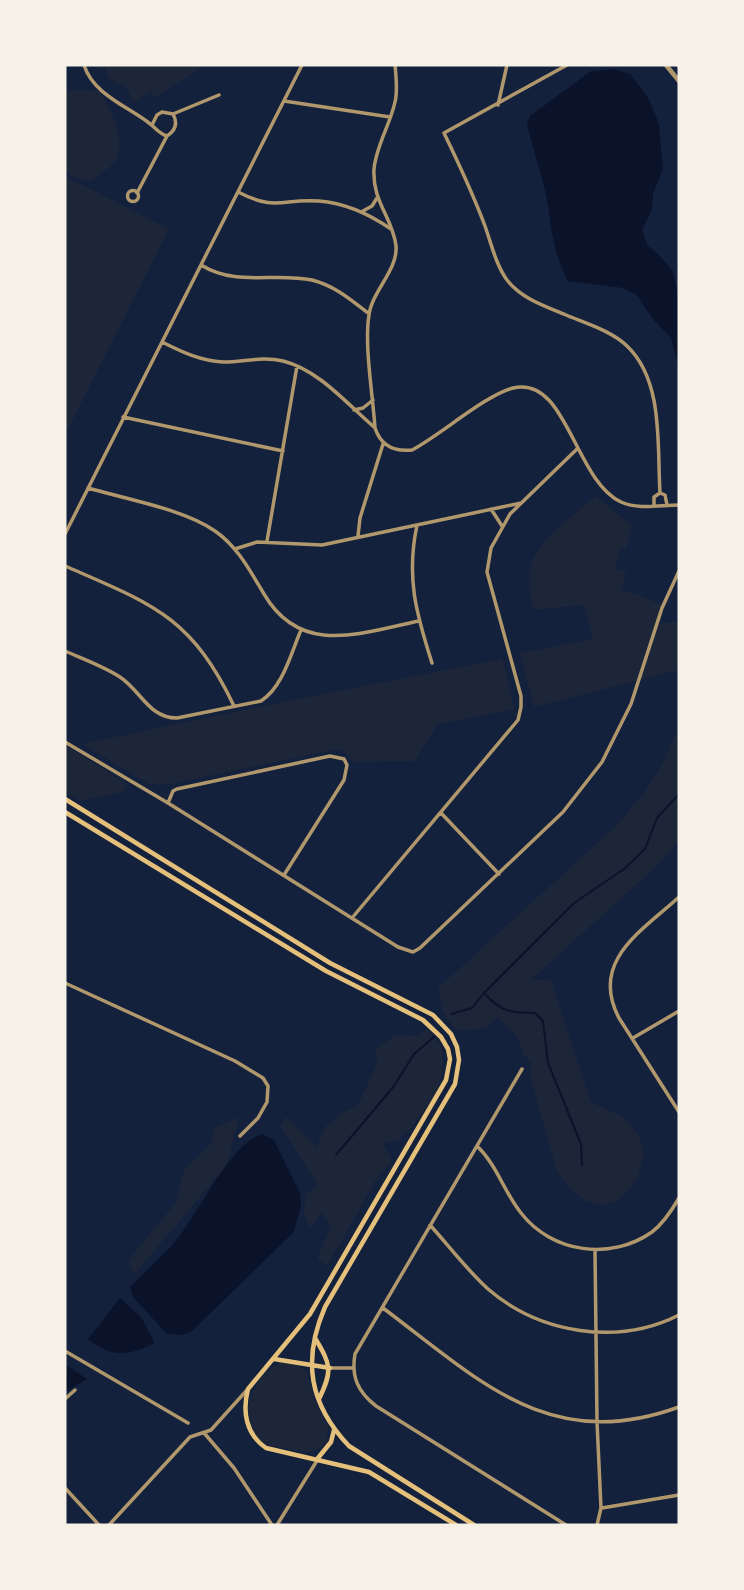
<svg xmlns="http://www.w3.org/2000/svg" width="744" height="1590" font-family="Roboto,sans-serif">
<rect width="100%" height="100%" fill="#14213d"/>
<!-- green -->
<path fill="#1d2539" d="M 94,65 L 206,65 L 155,98 L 151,91 L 134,103 L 127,88 L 110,79 L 104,67 L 99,69 Z
M 76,90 L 100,91 C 110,109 130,144 113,164 C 107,170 98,175 91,181 L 73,177 L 65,171 L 65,91 Z
M 65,176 L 169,229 L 65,435 Z
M 596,496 L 632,526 L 626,549 L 620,548 L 615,569 L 626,572 L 621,591 L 627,591 L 663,605 L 657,624 L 679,621 L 679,670 L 534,707 L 520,653 L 593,639 L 584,605 L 533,610 C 531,595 527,580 531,565 C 538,540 576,513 596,496 Z
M 502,659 L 515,709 L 438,724 L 415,761 L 353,762 L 340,749 L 169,784 L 149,784 L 82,744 L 262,706 Z
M 679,726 L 679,840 L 660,863 L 531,980 L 551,980 L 591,1102 L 623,1117 L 639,1135 L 644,1155 L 638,1176 L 627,1192 L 616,1201 L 602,1205 L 586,1201 L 572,1191 L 557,1172 L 531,1079 L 531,1063 L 524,1055 L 517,1036 L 497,1017 L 486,1028 L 456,1031 L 443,1012 L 438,988 L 617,825 L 645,791 L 664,761 Z
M 65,745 L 127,784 L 123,792 L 80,801 L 65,792 Z
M 427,1028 L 442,1047 L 443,1070 L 436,1093 L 410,1130 L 398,1140 L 383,1144 L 392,1160 L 376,1180 L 327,1266 L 317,1259 L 331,1226 L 322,1213 L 310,1228 L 304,1215 L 305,1194 L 318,1185 L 280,1126 L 286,1117 L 316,1147 L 326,1126 L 340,1114 L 358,1105 L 377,1063 L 376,1049 L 395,1035 L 419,1036 Z
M 239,1117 L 227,1165 L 134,1275 L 128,1261 L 176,1202 L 184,1170 L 211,1144 L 215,1128 Z
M 283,1361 L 292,1362 L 306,1370 L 316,1403 L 328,1427 L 327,1442 C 317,1454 307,1453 293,1450 C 283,1448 270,1447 261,1441 C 231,1418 256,1372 283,1361 Z"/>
<!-- water -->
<path fill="#0b132b" d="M 613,69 L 630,74 L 649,99 L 659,124 L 663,169 L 653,194 L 652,209 L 642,230 L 648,246 L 659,255 L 673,271 L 679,301 L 679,368 L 671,338 L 652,318 L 637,295 L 623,288 L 568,281 C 552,252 552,227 546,195 C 541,172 533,149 527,125 L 530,116 L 591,71 Z
M 262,1134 L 274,1140 L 300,1193 L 301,1205 L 294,1232 L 191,1332 L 180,1335 L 167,1334 L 133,1297 L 130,1287 C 144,1272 160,1259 173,1244 C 198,1216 228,1145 262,1134 Z
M 120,1298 L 141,1317 L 155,1343 C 129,1356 111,1358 88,1339 Z
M 65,1364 L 87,1379 L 65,1392 Z"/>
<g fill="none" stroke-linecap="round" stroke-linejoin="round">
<!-- stream -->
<path stroke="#0b132b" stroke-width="2" d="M 485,994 C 501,1012 511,1013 535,1013 L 543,1021 L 548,1063 L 581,1144 L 582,1165
M 451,1014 L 472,1008 L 484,993 L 574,903 L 624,869 L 645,849 L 657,818 L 679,794
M 336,1155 L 394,1086 L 414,1054 L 435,1036"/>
<!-- minor -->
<path stroke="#b1986c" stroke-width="3.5" d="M 84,65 C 93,94 127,106 149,123 C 156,128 158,133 167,136
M 395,65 C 396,77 398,90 395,102 C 390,125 376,146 374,169 C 372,202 393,218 396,246 C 398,270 372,291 369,315 C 364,345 373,396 375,428 C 381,446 394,452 412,450 C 442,434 484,396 513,388 C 567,375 574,480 621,502 C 639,510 660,505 679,505
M 567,65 L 444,133 C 459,164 473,194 485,226 C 491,243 496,265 507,280 C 522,299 545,306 566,315 C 585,323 612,331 627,346 C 664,381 657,446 660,493 L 665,495 L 667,505
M 284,101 L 390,117
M 498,105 L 507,65
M 152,125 L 157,115 L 162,112 L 173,114 L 219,95
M127.5 196a5.5 5.5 0 1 1 11 0a5.5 5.5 0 1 1-11 0Z
M 238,192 C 277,212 282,198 319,201 C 346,203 369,214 391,229
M 137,193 L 167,136 C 176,130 178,123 173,114
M 363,211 L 372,206 L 377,198
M 201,265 C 237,287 274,272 312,280 C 335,286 350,299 368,313
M 162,342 C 182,352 201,361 223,362 C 244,362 262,356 283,361 C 319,370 347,404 374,427
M 354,410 L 363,408 L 373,400
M 123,417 L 283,451
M 88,488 C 126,499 183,509 215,531 C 238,547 250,571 264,594 C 301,657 361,633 419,621
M 654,506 L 654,497 L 660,493
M 491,509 L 502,526
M 417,525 C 406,577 416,613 432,663
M 65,534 L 302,65
M 358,536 L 360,518 L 383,444
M 267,541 L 297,366
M 235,549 L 257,542 L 322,545 L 521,503
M 65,566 C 152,604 191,616 234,706
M 65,651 C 83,659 103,666 120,677 C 141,691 149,718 177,718 L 261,701 C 283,687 291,653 301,630
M 65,742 L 168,803 L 398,947 L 413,952 L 420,948 L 563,812 L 602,762 L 631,704 L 662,608 L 679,571
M 168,803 L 173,791 L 177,789 L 330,756 L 344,759 L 347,765 L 344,780 L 284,875
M 441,813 L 499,874
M 679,897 C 642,931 589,961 619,1018 L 679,1112
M 352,918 L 518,720 L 521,707 L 521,696 L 487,572 L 491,548 L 510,514 L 577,449
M 65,983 L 235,1061 L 263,1078 L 268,1086 L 267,1102 L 258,1118 L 240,1136
M 633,1038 L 679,1011
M 522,1069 L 355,1354 C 351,1377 358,1392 376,1406 L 566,1525
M 477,1146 C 497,1165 504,1192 521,1213 C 552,1253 611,1261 652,1232 C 664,1223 672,1210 679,1198
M 430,1225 C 449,1246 467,1270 488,1289 C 540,1334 618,1346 679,1315
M 595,1250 L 597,1422 L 601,1508 L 597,1525
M 383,1308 C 479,1380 549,1454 679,1407
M 65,1351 L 188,1423
M 330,1368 L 352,1368
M 65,1399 L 75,1390
M 205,1434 L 234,1468 L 272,1525
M 65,1488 L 99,1525
M 602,1508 L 679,1495
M 109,1525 L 190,1437 L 211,1430 L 247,1390
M 277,1525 L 318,1459"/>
<!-- tertiary -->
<path stroke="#b1986c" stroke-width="4.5" d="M 666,65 L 679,81
M 679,65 L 679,66"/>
<!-- secondary -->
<path stroke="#e5c07b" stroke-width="4.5" d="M 65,799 L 330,963 L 433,1015 L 451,1034 L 457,1047 L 459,1060 L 455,1084 L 325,1307 C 302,1360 309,1404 349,1446 L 474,1525
M 65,812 L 326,971 L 423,1020 L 441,1037 L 448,1049 L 450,1059 L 446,1080 L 310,1314 L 248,1389 C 242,1412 246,1434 266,1448 L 369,1472 L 456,1525
M 315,1338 C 331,1365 333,1370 319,1399
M 274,1359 L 330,1368
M 318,1458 L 331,1442 L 334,1430"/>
</g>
<!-- border -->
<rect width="744" height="1590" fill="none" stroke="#f6f1e7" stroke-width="133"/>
</svg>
